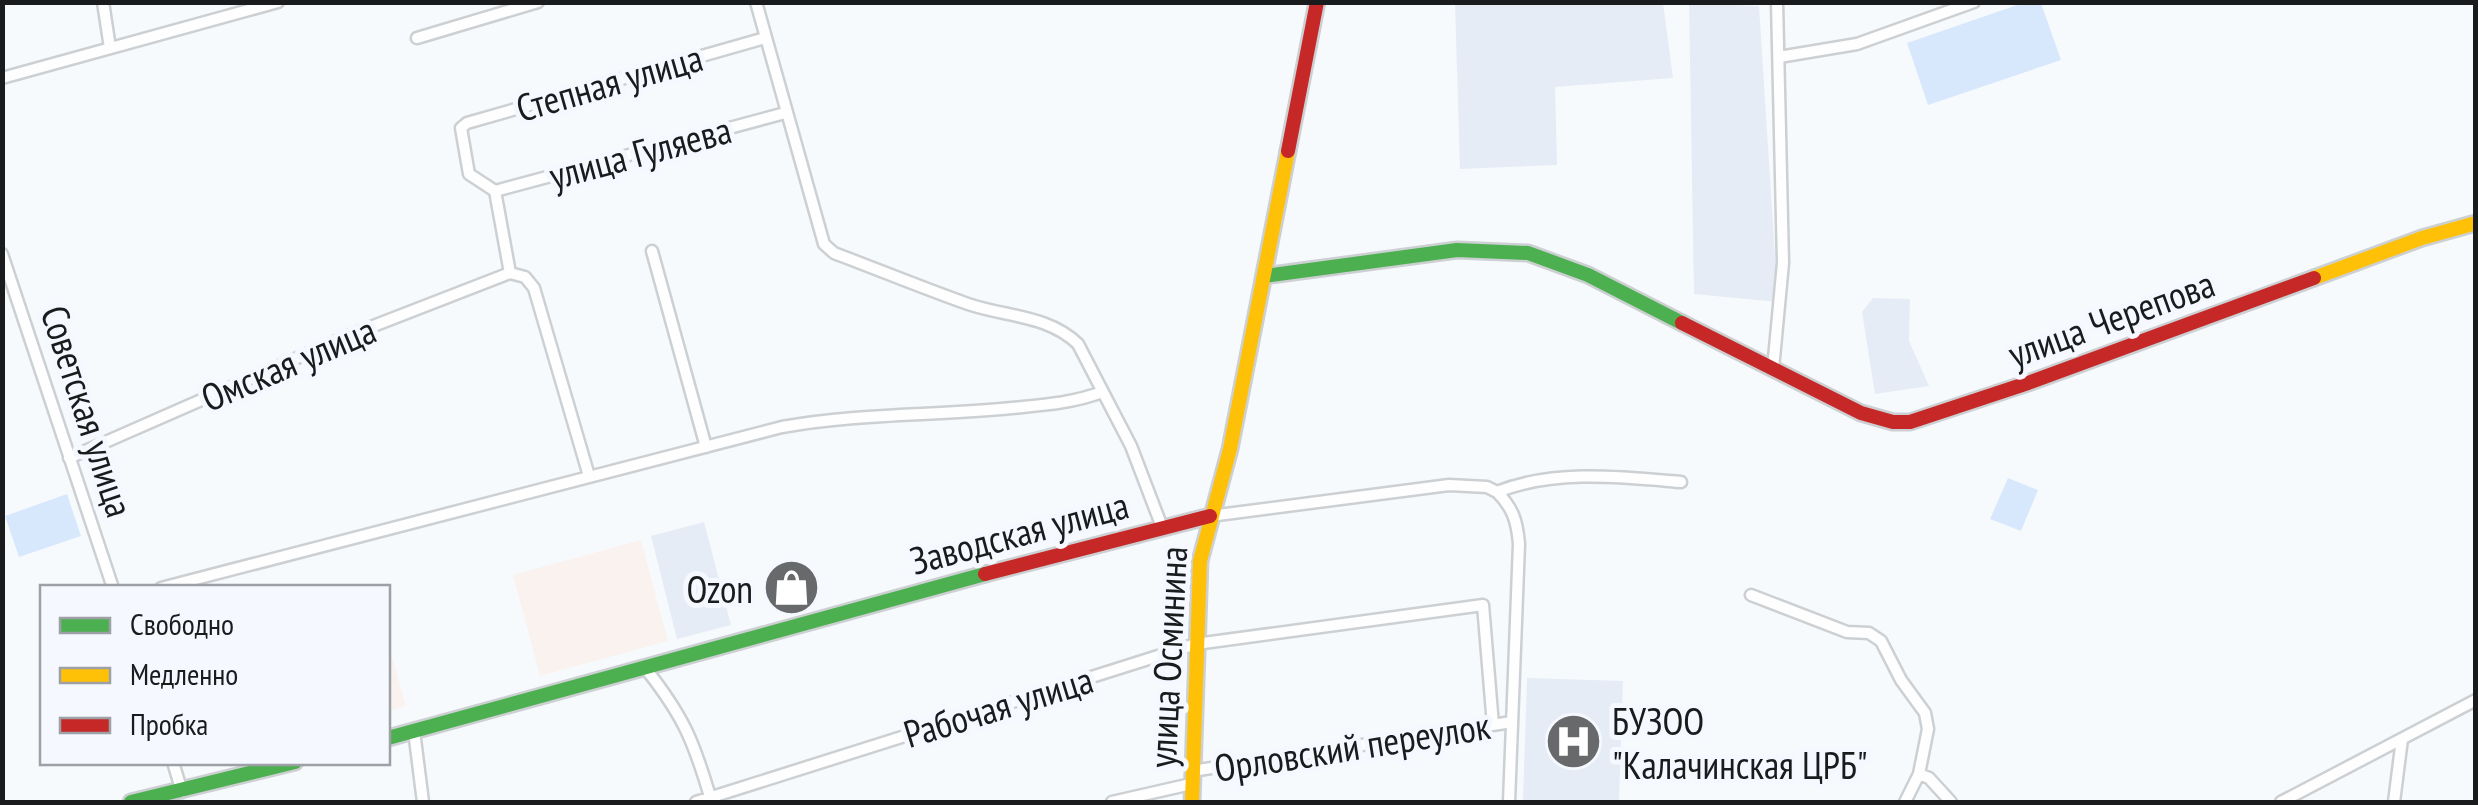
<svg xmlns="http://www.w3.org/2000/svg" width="2478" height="805" font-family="'PT Sans Narrow',sans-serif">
<rect width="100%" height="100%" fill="#f7fafd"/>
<!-- built -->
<path fill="#e5ecf5" d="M 1455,3 L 1663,3 L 1673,78 L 1555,87 L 1557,165 L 1460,169 Z
M 1689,3 L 1759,6 L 1778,302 L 1694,294 Z
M 1873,298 L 1910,299 L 1909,341 L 1929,386 L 1875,394 L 1862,312 Z
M 704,522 L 731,625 L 677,639 L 651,536 Z
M 1527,678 L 1623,681 L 1619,802 L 1523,802 Z"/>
<!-- education -->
<path fill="#faf2ee" d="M 641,540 L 668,641 L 540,676 L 513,575 Z
M 388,643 L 406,706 L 388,711 Z"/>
<!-- green -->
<path fill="#d7e8fd" d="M 2026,2 L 2041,3 L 2061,60 L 1928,105 L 1907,43 Z
M 2008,478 L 2038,490 L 2021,531 L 1990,519 Z
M 67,494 L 81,536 L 19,557 L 5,516 Z"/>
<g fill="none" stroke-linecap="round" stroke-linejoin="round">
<defs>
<path id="street" d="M 103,2 L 110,48
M 756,2 L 824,244 L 834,253 C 879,270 923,288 968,304 C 1006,317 1048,315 1078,344 L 1131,446 L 1162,527
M 417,38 L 538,2
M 1779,57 L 1857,44 L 1974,2
M 2,78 L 278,2
M 495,191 L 785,113
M 652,251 L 706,447
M 2,254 L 113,588
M 1773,369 L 1783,263 L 1777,2
M 69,458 L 345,337 L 510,273
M 589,476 L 534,288 L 525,277 L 510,273 L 495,191 L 469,174 L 461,128 L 467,123 L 765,38
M 1497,492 C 1513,508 1517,521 1519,544 L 1509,802
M 1210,516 L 1449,485 L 1487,487 L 1497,492 C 1554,469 1622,477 1681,482
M 161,588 L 782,427 C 858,413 935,416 1012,408 C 1043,405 1073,403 1102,392
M 1751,595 L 1847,632 L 1869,633 L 1881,641 L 1901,680 L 1925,713 L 1928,729 L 1919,774 L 1905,802
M 646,669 C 684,717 694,742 711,800
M 414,731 L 423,802
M 173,762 L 182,792
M 1192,771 L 1512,722
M 1919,774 L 1929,778 L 1951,802
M 696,802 L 1196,644 L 1483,605 L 1493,725
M 1112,802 L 1191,784
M 2281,802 L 2476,700
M 2394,802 L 2402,739"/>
<path id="fast" d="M 1264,276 L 1457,250 L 1528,253 L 1588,275 L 1682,323
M 388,738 L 985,574
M 131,802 L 295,762"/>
<path id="slow" d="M 2314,278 L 2422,238 L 2476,223
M 1192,802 L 1200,561 L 1230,449 L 1288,151"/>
<path id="jam" d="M 1288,151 L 1317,2
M 1682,323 L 1861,413 L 1893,422 L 1910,422 L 2028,383 L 2314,278
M 985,574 L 1210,516"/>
</defs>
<!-- street casing -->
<use href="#street" stroke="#cdd0d2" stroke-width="15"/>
<!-- fast casing -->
<use href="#fast" stroke="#cdd0d2" stroke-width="19"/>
<!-- slow casing -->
<use href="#slow" stroke="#cdd0d2" stroke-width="19"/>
<!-- jam casing -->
<use href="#jam" stroke="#cdd0d2" stroke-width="19"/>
<!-- street -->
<use href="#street" stroke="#fefeff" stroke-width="10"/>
<!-- fast -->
<use href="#fast" stroke="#4caf50" stroke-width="14"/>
<!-- slow -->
<use href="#slow" stroke="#ffc107" stroke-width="14"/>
<!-- jam -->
<use href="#jam" stroke="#c62828" stroke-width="14"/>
</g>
<!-- icons -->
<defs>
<symbol id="shop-disc" viewBox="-11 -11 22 22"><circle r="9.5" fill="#67696b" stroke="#f5f9ff"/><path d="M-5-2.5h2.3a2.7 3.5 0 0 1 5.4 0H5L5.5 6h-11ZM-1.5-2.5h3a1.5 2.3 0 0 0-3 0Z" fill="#fff"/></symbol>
<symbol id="hospital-disc" viewBox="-11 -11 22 22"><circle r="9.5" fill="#67696b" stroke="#f5f9ff"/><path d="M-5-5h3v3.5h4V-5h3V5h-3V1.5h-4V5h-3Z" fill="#fff"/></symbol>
</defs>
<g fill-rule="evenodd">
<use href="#shop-disc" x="760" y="556" width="63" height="63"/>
<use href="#hospital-disc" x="1542" y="710" width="63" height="63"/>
</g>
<g text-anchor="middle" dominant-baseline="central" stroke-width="10" stroke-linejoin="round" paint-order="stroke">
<!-- street labels -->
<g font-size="38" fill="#191b1d" stroke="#f5f9ff">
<text transform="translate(609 82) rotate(-16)">Степная улица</text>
<text transform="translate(640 152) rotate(-15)">улица Гуляева</text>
<text transform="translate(2111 318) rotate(-20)">улица Черепова</text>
<text transform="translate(288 363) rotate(-23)">Омская улица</text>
<text transform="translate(88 411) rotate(72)">Советская улица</text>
<text transform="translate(1019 532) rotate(-15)">Заводская улица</text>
<text transform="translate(1167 657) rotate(-87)">улица Осминина</text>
<text transform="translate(998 706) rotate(-17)">Рабочая улица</text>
<text transform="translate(1352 746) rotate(-9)">Орловский переулок</text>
</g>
<!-- poi labels -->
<g font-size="38" fill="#191b1d" stroke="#f5f9ff" text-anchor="end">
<text x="753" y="588">Ozon</text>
<text x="1612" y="720" text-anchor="start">БУЗОО<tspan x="1612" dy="44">"Калачинская ЦРБ"</tspan></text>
</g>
</g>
<!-- border -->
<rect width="2478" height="805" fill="none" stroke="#191b1d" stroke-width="10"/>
<!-- legend -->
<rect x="40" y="585" width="350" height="180" fill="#f5f9ff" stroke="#9da0a5" stroke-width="2.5"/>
<rect x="60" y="618" width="50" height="15" fill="#4caf50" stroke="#9da0a5" stroke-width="2.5"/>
<text x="130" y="635" font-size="30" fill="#191b1d">Свободно</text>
<rect x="60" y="668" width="50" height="15" fill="#ffc107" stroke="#9da0a5" stroke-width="2.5"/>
<text x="130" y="685" font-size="30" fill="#191b1d">Медленно</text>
<rect x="60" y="718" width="50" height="15" fill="#c62828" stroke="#9da0a5" stroke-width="2.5"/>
<text x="130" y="735" font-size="30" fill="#191b1d">Пробка</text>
</svg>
